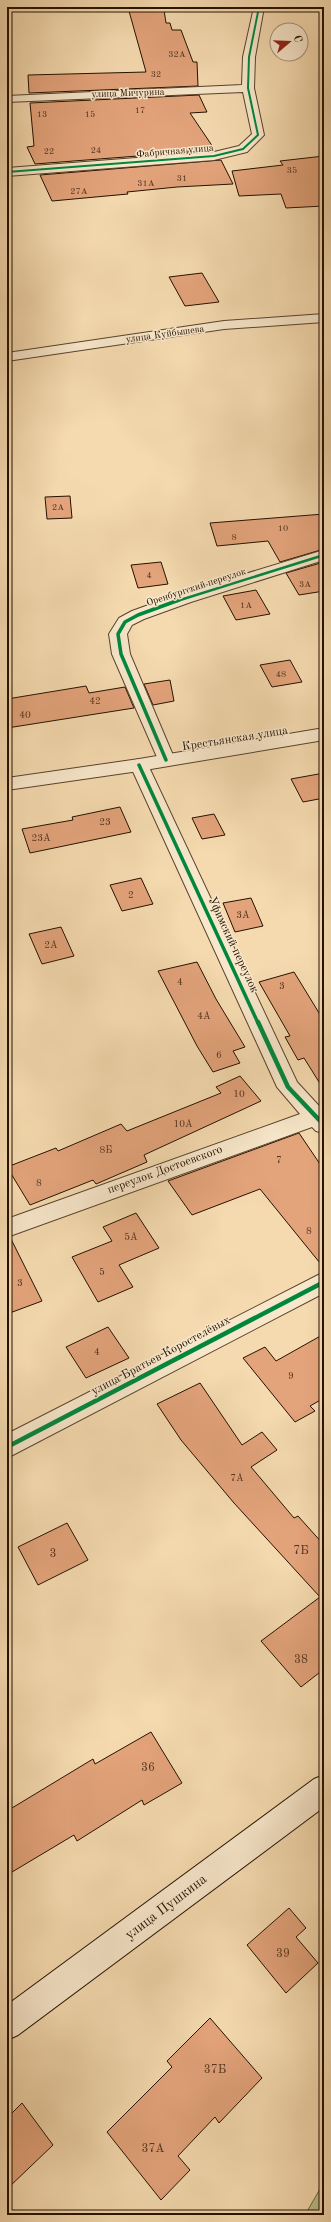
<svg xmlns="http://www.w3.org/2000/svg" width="331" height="2222" font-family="'Old Standard TT',serif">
<rect width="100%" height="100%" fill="#f5daaf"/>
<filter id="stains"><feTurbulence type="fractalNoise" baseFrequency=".005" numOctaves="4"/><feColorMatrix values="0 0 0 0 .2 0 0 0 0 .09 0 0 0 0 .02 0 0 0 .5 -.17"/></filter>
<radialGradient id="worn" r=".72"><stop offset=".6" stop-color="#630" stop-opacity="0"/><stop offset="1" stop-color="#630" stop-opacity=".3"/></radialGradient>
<!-- green -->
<path fill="#bac08c" stroke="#6f6846" d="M 324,2182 L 324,2215 L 305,2215 Z"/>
<!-- building -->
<path fill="#e3a37b" stroke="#241100" d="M 164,10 L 166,23 L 170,23 L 172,30 L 181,30 L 193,62 L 197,62 L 198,86 L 29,93 L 28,75 L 146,72 L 129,11 Z
M 199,95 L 207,112 L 190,113 L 215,150 L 35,164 L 27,147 L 34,146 L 30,103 Z
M 324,156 L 324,206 L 286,208 L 281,194 L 239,196 L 232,171 L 283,165 L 280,161 Z
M 221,160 L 233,184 L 177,187 L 127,192 L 128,194 L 52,201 L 40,175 Z
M 202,273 L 219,302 L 185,306 L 169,277 Z
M 70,496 L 72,518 L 47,519 L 45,497 Z
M 324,514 L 324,549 L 280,562 L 268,541 L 217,546 L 210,523 Z
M 161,562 L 168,584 L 138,588 L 131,565 Z
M 324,562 L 324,591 L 299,595 L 286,573 Z
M 256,590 L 270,614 L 236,620 L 223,596 Z
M 290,660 L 302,682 L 272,687 L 260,665 Z
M 170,680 L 174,701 L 153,705 L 144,684 Z
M 86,686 L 89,693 L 125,687 L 134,708 L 7,728 L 7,699 Z
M 324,773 L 324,798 L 303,802 L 291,779 Z
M 120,807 L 131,832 L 30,853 L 22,829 L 73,820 L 72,817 Z
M 214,814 L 225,835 L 202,839 L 192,818 Z
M 141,878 L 153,904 L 122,911 L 110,885 Z
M 251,898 L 263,926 L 235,932 L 223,903 Z
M 61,927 L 74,956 L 42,964 L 29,934 Z
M 197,962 L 216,999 L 245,1047 L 233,1051 L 240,1063 L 213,1072 L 197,1046 L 158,971 Z
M 294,972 L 324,1021 L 324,1090 L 304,1058 L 298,1060 L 285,1037 L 290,1036 L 259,982 Z
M 240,1076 L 261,1101 L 144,1155 L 147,1162 L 96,1184 L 93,1180 L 30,1205 L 7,1167 L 56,1148 L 58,1151 L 121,1124 L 127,1131 L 221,1093 L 216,1087 Z
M 299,1133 L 324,1170 L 324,1268 L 260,1189 L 192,1215 L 168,1181 Z
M 136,1213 L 159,1248 L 119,1265 L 133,1287 L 98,1302 L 72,1257 L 112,1241 L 103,1227 Z
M 10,1237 L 42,1301 L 7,1314 L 7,1238 Z
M 108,1327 L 129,1358 L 86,1378 L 66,1347 Z
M 324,1334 L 324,1398 L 310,1406 L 315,1411 L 295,1422 L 243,1358 L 265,1347 L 276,1361 Z
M 200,1383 L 242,1445 L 262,1432 L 277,1450 L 251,1467 L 294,1518 L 298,1516 L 324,1545 L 324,1669 L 301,1687 L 261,1641 L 320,1597 L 234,1503 L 181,1440 L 157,1404 Z
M 67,1523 L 88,1560 L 38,1585 L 18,1547 Z
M 151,1732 L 182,1783 L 144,1805 L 142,1800 L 77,1841 L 74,1835 L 7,1875 L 7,1811 L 93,1759 L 95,1764 Z
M 289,1908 L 306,1928 L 296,1937 L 318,1963 L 286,1993 L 247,1945 Z
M 210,2018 L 262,2078 L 219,2123 L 215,2117 L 178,2156 L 190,2170 L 161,2200 L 107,2132 L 172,2067 L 167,2061 Z
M 22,2103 L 53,2145 L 7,2189 L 7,2118 Z"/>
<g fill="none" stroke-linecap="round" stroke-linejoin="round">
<defs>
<path id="minor" d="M 254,7 L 264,7 L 255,57 L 254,88 L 264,135 L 247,152 L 214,160 L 7,176 L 7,168 L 214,152 L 239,146 L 252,134 L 243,92 L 7,102 L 7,96 L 242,85 L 243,57 Z
M 324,314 L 324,322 L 224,329 L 7,361 L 7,353 L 224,321 Z
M 324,550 L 324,560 L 191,602 L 144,619 L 132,625 L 127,634 L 130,654 L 175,760 L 172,764 L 166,766 L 160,764 L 112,654 L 109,634 L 119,618 L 132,611 L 179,594 Z
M 139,759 L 146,761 L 148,765 L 297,1082 L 320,1107 L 324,1106 L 324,1133 L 316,1131 L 312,1127 L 7,1237 L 7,1219 L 300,1114 L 277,1087 L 130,765 L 132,761 Z
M 324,1272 L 324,1293 L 7,1458 L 7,1434 Z"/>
<path id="tertiary" d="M 324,728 L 324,740 L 139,771 L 7,790 L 7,778 L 139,759 Z"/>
<path id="secondary" d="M 324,1775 L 324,1807 L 18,2035 L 7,2040 L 7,2005 L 314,1779 Z"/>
</defs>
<!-- minor casing -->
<use href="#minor" stroke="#58432c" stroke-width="2"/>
<!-- tertiary casing -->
<use href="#tertiary" stroke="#58432c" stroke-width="2"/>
<!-- secondary casing -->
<use href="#secondary" stroke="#241100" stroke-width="2"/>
<!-- minor -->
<use href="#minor" fill="#f8e7cb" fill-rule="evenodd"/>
<!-- tertiary -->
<use href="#tertiary" fill="#f8e7cb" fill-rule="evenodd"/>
<!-- secondary -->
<use href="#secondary" fill="#f8e7cb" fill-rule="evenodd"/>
<defs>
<path id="cycleway-far3" d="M 7,172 L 214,156 L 243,149 L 258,135 L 248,88 L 249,57 L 259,7"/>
<path id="cycleway-far2" d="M 177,601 L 324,555"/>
<path id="cycleway-far1" d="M 166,760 L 121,654 L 118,634 L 125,622 L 138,615 L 179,600
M 139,765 L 258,1023"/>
<path id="cycleway" d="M 258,1022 L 288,1087 L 324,1125
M 7,1447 L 324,1282"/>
</defs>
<!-- cycleway-far3 casing -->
<use href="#cycleway-far3" stroke="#f8e7cb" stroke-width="3.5"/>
<!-- cycleway-far2 casing -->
<use href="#cycleway-far2" stroke="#f8e7cb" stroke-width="4"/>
<!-- cycleway-far1 casing -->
<use href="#cycleway-far1" stroke="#f8e7cb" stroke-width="5.5"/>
<!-- cycleway casing -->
<use href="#cycleway" stroke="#f8e7cb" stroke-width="7"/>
<!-- cycleway-far3 -->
<use href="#cycleway-far3" stroke="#00873e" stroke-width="2"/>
<!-- cycleway-far2 -->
<use href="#cycleway-far2" stroke="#00873e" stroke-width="2.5"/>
<!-- cycleway-far1 -->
<use href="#cycleway-far1" stroke="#00873e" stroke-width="3.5"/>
<!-- cycleway -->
<use href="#cycleway" stroke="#00873e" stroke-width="4.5"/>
</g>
<g text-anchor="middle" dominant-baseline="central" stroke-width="3" stroke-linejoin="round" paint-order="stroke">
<!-- far-number labels -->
<g font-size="9" fill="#54361f">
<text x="177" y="54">32А</text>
<text x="156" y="74">32</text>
<text x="140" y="110">17</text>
<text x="42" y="114">13</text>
<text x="90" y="114">15</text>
<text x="96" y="150">24</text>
<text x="49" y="151">22</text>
<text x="292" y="170">35</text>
<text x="182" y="178">31</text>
<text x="146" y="183">31А</text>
<text x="79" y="191">27А</text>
<text x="58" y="507">2А</text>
<text x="283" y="528">10</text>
<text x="234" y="537">8</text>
<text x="149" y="575">4</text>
<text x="305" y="584">3А</text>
<text x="246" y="605">1А</text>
<text x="281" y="674">48</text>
</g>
<!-- far-street labels -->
<g font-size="10" fill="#241100" stroke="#f8e7cb">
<text transform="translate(128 93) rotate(-2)">улица Мичурина</text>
<text transform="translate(175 151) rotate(-5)">Фабричная улица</text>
<text transform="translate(165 334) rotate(-8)">улица Куйбышева</text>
<text transform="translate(196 587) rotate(-18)">Оренбургский переулок</text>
</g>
<!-- number labels -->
<g font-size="10" fill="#54361f">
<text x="95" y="701">42</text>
<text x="25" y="715">40</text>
<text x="105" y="822">23</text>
<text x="41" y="838">23А</text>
<text x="131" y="895">2</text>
<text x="243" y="915">3А</text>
<text x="51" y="945">2А</text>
<text x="180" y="982">4</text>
<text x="282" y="986">3</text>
<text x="204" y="1016">4А</text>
<text x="219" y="1055">6</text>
<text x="239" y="1094">10</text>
<text x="183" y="1124">10А</text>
<text x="106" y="1150">8Б</text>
<text x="279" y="1160">7</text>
<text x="39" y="1183">8</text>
<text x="309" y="1231">8</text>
<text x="131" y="1237">5А</text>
<text x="102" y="1272">5</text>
<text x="20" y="1283">3</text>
<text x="97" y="1352">4</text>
<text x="291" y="1376">9</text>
<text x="237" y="1478">7А</text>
</g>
<!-- street labels -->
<g font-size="12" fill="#241100" stroke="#f8e7cb">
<text transform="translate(235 739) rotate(-9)">Крестьянская улица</text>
<text transform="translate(233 945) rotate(65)">Уфимский переулок</text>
<text transform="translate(165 1170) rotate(-20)">переулок Достоевского</text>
<text transform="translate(161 1356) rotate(-28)">улица Братьев Коростелёвых</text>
</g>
<!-- near-number labels -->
<g font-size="12" fill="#54361f">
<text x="301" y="1551">7Б</text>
<text x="53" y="1554">3</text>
<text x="301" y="1660">38</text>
<text x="148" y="1768">36</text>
<text x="283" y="1954">39</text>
<text x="215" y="2070">37Б</text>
<text x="153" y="2149">37А</text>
</g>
<!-- near-street labels -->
<g font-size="14" fill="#241100" stroke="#f8e7cb">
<text transform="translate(166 1907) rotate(-37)">улица Пушкина</text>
</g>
</g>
<!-- margin -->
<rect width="331" height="2222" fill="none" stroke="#f5daaf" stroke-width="24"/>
<rect x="8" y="8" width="315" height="2206" fill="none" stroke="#241100" stroke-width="2"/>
<rect x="12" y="12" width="307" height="2198" fill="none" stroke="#241100"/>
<!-- north arrow -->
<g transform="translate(289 42) rotate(71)"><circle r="19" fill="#f8e7cb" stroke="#a3917a"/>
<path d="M0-3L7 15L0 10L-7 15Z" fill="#8f2418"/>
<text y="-6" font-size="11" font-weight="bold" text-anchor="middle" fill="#241100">С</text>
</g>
<rect width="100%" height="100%" filter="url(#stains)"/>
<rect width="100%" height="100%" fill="url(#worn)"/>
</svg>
